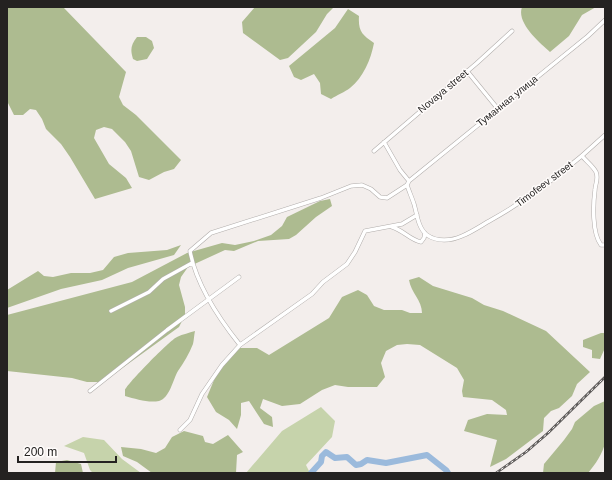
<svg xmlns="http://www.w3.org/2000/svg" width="612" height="480" font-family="Helvetica,sans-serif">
<rect width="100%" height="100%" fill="#f3eeec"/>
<!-- green -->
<path fill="#c6d3ab" d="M 321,407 L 335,421 L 332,437 L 306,465 L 310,473 L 246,473 L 282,431 Z
M 83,437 L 104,440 L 122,459 L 141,473 L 93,473 L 90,470 L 84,453 L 64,446 Z"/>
<!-- forest -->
<path fill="#adbb90" d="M 7,7 L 63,7 L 126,72 L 119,97 L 123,105 L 136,115 L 181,160 L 174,169 L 164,172 L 149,180 L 139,177 L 131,151 L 125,142 L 112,129 L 104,127 L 96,130 L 94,138 L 109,164 L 126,178 L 132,188 L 95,199 L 70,157 L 61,144 L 46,129 L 42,119 L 36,110 L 30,109 L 23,115 L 14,115 L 7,101 Z
M 255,7 L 334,7 L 327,14 L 316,32 L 288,58 L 280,60 L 243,33 L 242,22 Z
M 522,7 L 596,7 L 582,15 L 569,36 L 550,52 C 540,43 516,23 522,7 Z
M 348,9 L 359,16 C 358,31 362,35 374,43 C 371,59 363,78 350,88 C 345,92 337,95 331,99 L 321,94 L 320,83 L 314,74 L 301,80 L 294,77 L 289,66 L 335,28 Z
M 137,37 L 146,37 L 152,41 L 154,48 L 147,59 L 137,61 L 133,59 C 130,49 131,45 137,37 Z
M 330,199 L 332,206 L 316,217 L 296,235 L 289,239 L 258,241 L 234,251 L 225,250 L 188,267 L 181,277 L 179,285 L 185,307 L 185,315 L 179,327 L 103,382 L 87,382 L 72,378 L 7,371 L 7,315 L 132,282 L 187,253 L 222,243 L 235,245 L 254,241 L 271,235 L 282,226 L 287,217 L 320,201 Z
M 181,245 L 174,255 L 128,268 L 102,280 L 61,289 L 7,308 L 7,290 L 38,271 L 44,276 L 53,277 L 71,273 L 90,273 L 103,270 L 114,257 L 128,253 L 167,250 Z
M 419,277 L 433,286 L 472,298 L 484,305 L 503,311 L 546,331 L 590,372 L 577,384 L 572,396 L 559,408 L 551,411 L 544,418 L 543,431 L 506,459 L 490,467 L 497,440 L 464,431 L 468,420 L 487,414 L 507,415 L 506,410 L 492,400 L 463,397 L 462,391 L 464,380 L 457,368 L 420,345 L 407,344 L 397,345 L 386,351 L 381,363 L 385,377 L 377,387 L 348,387 L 335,385 L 322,390 L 300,404 L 282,406 L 263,399 L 260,408 L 272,417 L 273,427 L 264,424 L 249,401 L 241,403 L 241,415 L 237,429 L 229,420 L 216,412 L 207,397 L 214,380 L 225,359 L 240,348 L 257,348 L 269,355 L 329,318 L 342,297 L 358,290 L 367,295 L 374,306 L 384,310 L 402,310 L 410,313 L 422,313 C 422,300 411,293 409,280 Z
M 195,331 C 194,335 194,340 193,344 C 189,354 184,362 178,371 C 173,379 170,398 159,401 C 148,403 136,399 125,396 C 125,394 125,392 125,390 C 127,384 170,340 177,337 C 183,334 189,333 195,331 Z
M 601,333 L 605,333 L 605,348 L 600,359 L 592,358 L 592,350 L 583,347 L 583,340 Z
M 605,401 C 605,414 607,431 605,443 C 603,453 595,465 588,473 L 543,473 L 544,464 L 564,440 L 572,429 L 575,422 L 594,406 Z
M 184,431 L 203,436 L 205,442 L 213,444 L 228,435 L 243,452 L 237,455 L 236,473 L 152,473 L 137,462 L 123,456 L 121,447 L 141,449 L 156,453 L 165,448 L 172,437 Z
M 67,460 L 81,464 L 83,473 L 55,473 L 56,462 Z"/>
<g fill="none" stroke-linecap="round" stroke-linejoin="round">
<!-- river -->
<path stroke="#9bbadc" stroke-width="6" d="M 311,473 L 321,462 L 322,456 L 326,452 L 335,458 L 347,457 L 356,465 L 361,464 L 367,460 L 386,463 L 427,455 L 446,470 L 448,473"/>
<defs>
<path id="minor" d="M 467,71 L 498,109
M 384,142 L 400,170 L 409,181
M 374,151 L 477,63 L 512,31
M 582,156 C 586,161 593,166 596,172 C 599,179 595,184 595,190 C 593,205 592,233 601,245 L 605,245
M 409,181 L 407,185 C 409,191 412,198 414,204 C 417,214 418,228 427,235 C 437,242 451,241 462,236 C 472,232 482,225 491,220 C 532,197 571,167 605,135
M 409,181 L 588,36 L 605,20
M 392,227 C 403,230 410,240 421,242 L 424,238 L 425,233
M 111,311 L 149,292 L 163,279 L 192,263
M 240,345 C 220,320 196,284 190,251 L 211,233 L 321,198 L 351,186 L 362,185 L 371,189 L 380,197 L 387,198 L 407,185
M 90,391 L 167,330 L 239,277
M 180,430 L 190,420 L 202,394 L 222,365 L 240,345 L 312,294 L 323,282 L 347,264 L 355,252 L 365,231 L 402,224 L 417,215"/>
</defs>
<!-- minor casing -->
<use href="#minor" stroke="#b1adab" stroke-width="4.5"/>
<!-- minor -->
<use href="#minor" stroke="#fff" stroke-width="3.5"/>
<defs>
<path id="rail" d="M 496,473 L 526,452 L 548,433 L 605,377"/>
</defs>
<!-- rail casing -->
<use href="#rail" stroke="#5e5b5a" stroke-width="2.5"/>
<!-- rail -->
<use href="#rail" stroke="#fffcfb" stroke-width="1" stroke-dasharray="3" stroke-linecap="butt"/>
</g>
<g text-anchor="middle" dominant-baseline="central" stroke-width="3" stroke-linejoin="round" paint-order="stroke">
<!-- street labels -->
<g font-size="10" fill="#242221" stroke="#fffcfb">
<text transform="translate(443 91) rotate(-40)">Novaya street</text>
<text transform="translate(507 101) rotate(-39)">Туманная улица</text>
<text transform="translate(544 184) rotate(-37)">Timofeev street</text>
</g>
</g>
<!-- border -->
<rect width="612" height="480" fill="none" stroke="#242221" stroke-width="16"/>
<!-- scale -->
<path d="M18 456v6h98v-6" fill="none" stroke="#242221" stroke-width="2"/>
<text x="24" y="456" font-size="12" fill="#242221" stroke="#fffcfb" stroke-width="3" paint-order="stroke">200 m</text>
</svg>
